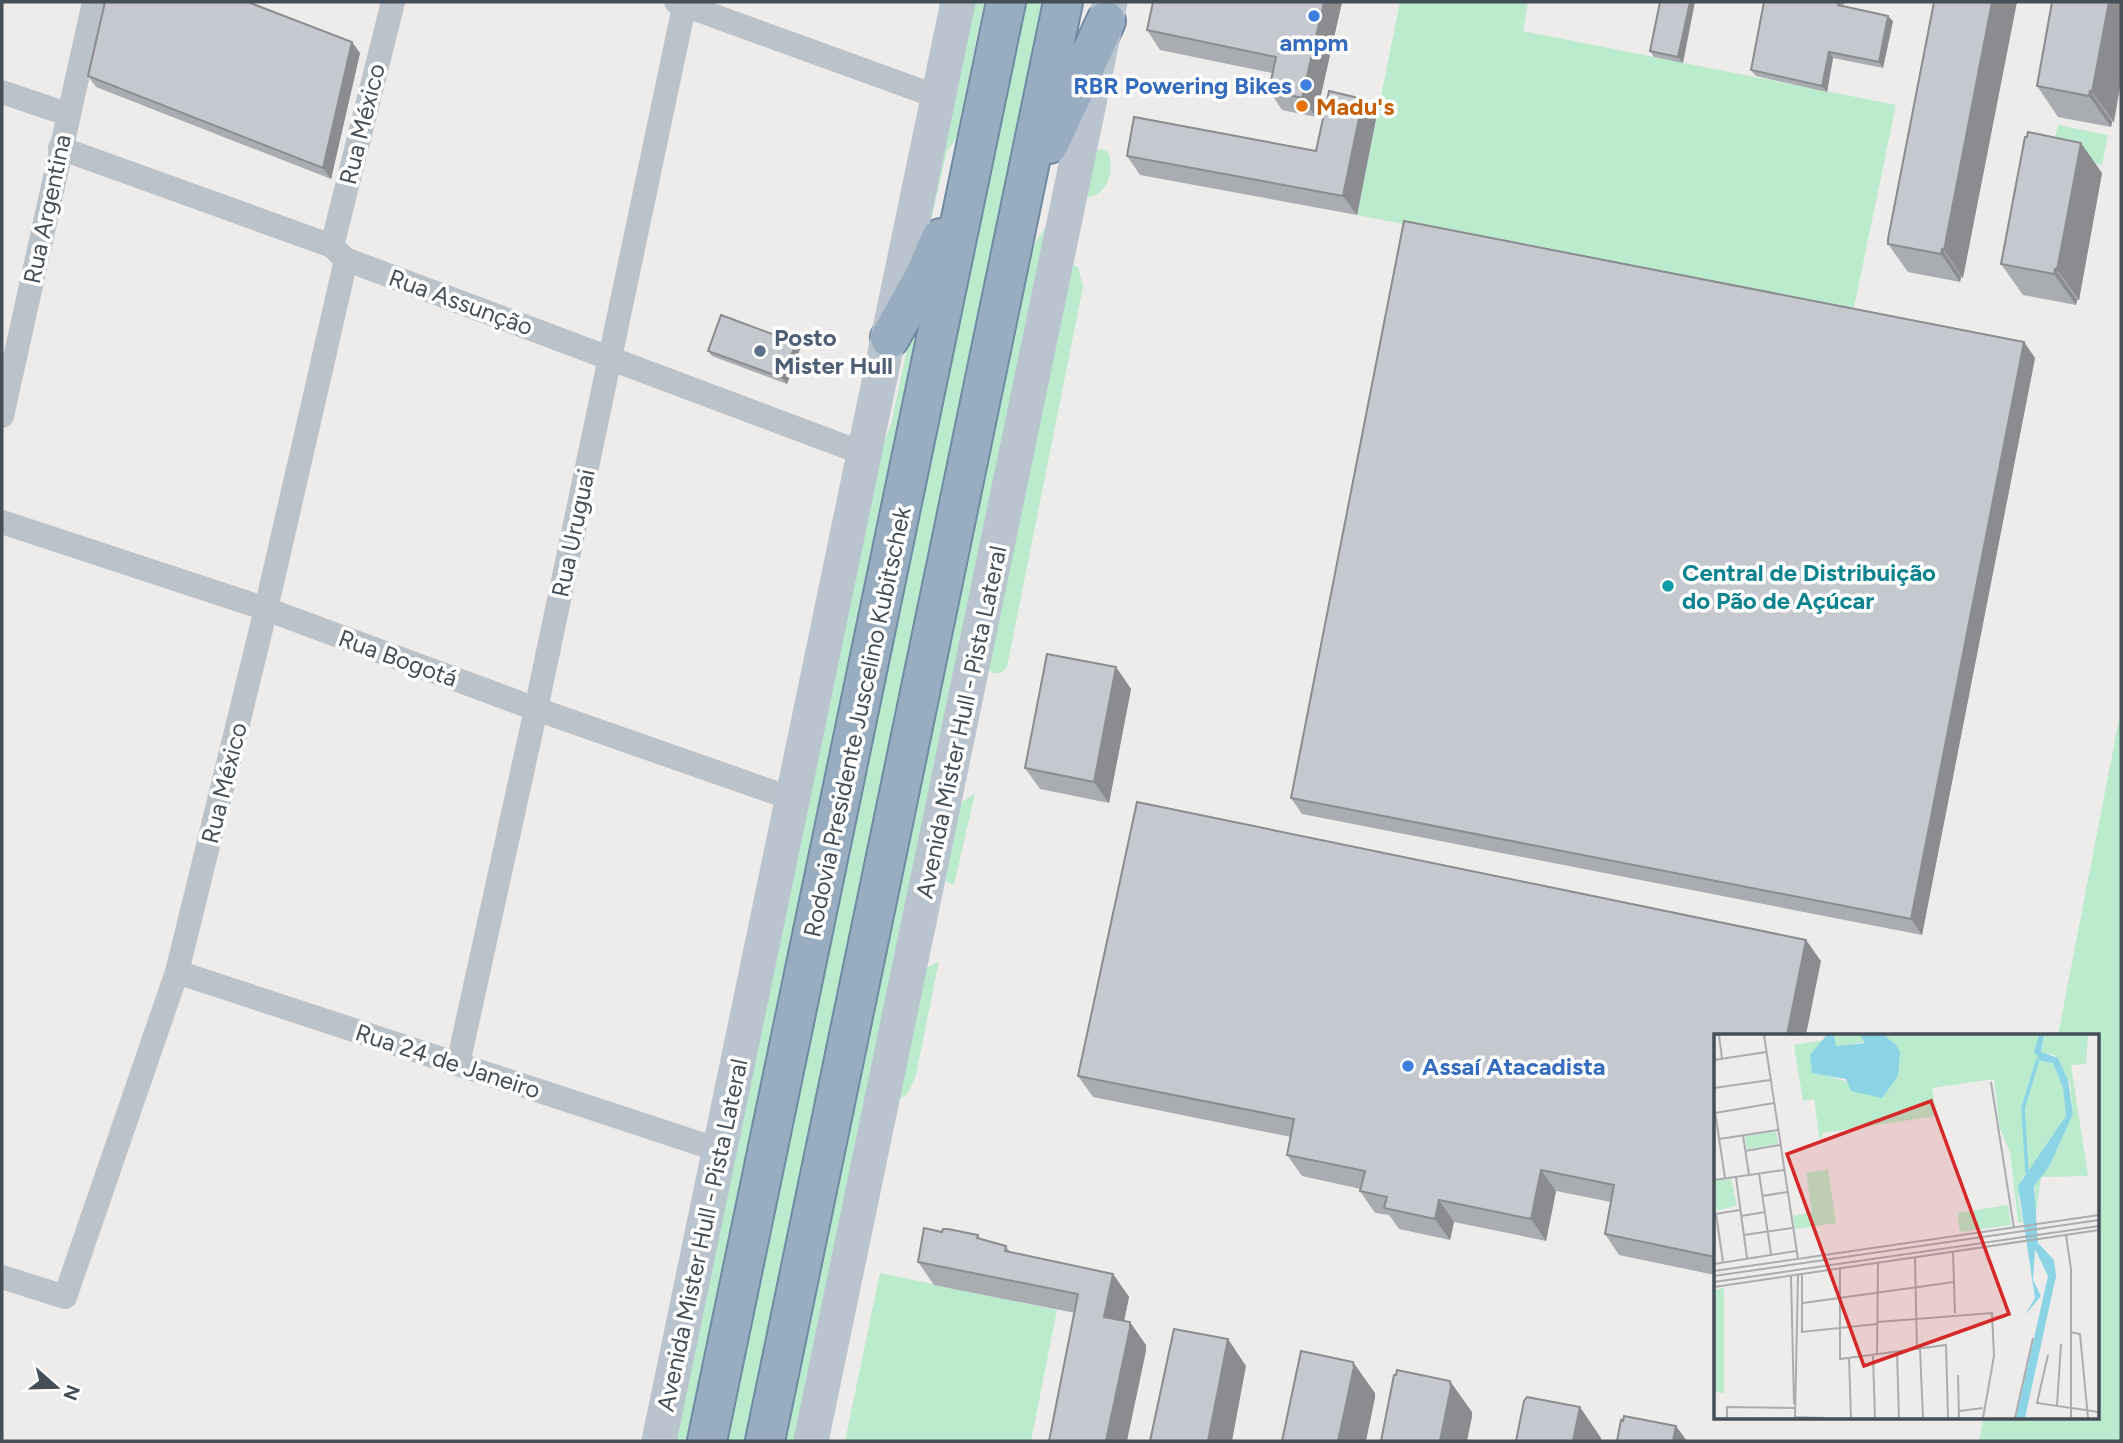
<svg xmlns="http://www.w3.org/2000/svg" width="2123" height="1443" font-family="Figtree,sans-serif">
<rect width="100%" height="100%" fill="#eeebeb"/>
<!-- green -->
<path fill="#baebcc" d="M 971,2 L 984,2 L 956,139 L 947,151 L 926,242 Z
M 1025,2 L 1042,2 L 745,1441 L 726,1441 Z
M 1400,2 L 1528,2 L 1523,31 L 1896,105 L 1853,312 L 1357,215 Z
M 2058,125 L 2108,135 L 2102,165 L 2051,155 Z
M 1101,149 L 1107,151 C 1116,166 1108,196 1088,197 L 1085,195 L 1093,152 Z
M 1048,224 L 800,1441 L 786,1441 L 1033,246 Z
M 1071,264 L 1078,267 L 1083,287 L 1007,667 L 1001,673 L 993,673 L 988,668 Z
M 920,313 L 686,1441 L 671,1441 L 869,487 L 891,424 L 914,317 Z
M 2121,709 L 2121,1441 L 1979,1441 L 1984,1417 L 2097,1417 L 2097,1035 L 2058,1035 Z
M 975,793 L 954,885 L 945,881 L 958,810 L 962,802 Z
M 939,961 L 916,1075 L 908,1093 L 895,1103 L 925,969 Z
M 880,1273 L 1057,1310 L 1031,1441 L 845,1441 Z"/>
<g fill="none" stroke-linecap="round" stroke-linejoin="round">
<defs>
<path id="trunk" d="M 1049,144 L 1106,21
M 890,338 L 924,277 L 941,238
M 707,1441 L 1006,2
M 765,1441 L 1063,2"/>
</defs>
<!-- trunk casing -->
<use href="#trunk" stroke="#708aa4" stroke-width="42"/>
<!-- minor -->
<path stroke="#bac3ca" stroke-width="24" d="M 676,2 L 938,97
M 2,92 L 67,114
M 60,148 L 332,246 L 345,259 L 865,454
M 332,246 L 393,2
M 2,416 L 94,2
M 2,522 L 266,609 L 536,709 L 793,799
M 177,972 L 719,1150
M 458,1064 L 536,709 L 685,2
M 2,1277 L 65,1297 L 177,972 L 266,609 L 346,260"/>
<!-- secondary -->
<path stroke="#b9c4cf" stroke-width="35" d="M 659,1441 L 958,2
M 811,1441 L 1110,2"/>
<!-- trunk -->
<use href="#trunk" stroke="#98adc0" stroke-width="38"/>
</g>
<!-- wall -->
<path fill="#a9acb1" d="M 1153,2 L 1342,2 L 1316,117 L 1282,110 L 1269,90 L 1272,73 L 1160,50 L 1147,30 Z
M 1660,2 L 1683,63 L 1654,57 L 1650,51 Z
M 1764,2 L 1844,2 L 1843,6 L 1893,21 L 1883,68 L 1833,58 L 1827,92 L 1756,76 L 1751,70 Z
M 1934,2 L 1963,278 L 1961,277 L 1960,282 L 1908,272 L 1888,244 Z
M 2052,2 L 2114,122 L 2112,122 L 2111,127 L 2058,117 L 2037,86 Z
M 360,53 L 331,179 L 96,87 L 88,76 Z
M 1376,119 L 1357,215 L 1140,175 L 1127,156 L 1316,151 Z
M 2102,173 L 2079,300 L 2077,300 L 2076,305 L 2023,295 L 2001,264 Z
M 2024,342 L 2035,358 L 1922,935 L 1302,814 L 1291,798 Z
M 796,343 L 800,349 L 787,384 L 712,356 L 708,351 Z
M 1116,667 L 1131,689 L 1109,803 L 1040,789 L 1025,768 Z
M 1821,961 L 1715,1035 L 1715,1275 L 1619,1255 L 1605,1234 L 1611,1202 L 1556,1191 L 1546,1241 L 1454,1222 L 1450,1240 L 1399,1229 L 1389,1215 L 1375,1213 L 1360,1191 L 1361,1189 L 1302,1176 L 1287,1155 L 1291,1137 L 1093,1097 L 1078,1076 Z
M 942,1232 L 978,1235 L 981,1239 L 1006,1246 L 1010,1252 L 1113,1274 L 1129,1297 L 1124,1321 L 1146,1345 L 1146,1351 L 1075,1313 L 934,1285 L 918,1262 Z"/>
<!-- shaded-wall -->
<path fill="#8a8c90" d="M 1324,2 L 1342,2 L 1316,117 L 1302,98 Z
M 1690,2 L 1695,2 L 1683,63 L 1678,57 Z
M 1992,2 L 2017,2 L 1963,278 L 1944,250 Z
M 2109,2 L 2121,2 L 2121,81 L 2114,122 L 2092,92 Z
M 1888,16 L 1893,21 L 1883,68 L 1879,62 Z
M 352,42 L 360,53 L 331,179 L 323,168 Z
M 1829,52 L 1833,58 L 1827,92 L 1822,86 Z
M 2090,91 L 2112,122 L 2111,127 L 2089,96 Z
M 1363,99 L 1376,119 L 1357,215 L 1343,196 Z
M 2081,143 L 2102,173 L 2079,300 L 2057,270 Z
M 1942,249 L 1961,277 L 1960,282 L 1941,254 Z
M 2055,269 L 2077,300 L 2076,305 L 2054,274 Z
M 2024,342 L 2035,358 L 1922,935 L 1911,919 Z
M 796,343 L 800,349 L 787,384 L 783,378 Z
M 1116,667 L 1131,689 L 1109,803 L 1094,782 Z
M 1806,940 L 1821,961 L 1806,1035 L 1787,1035 Z
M 1541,1170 L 1556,1191 L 1546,1241 L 1531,1219 Z
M 1439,1200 L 1454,1222 L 1450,1240 L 1435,1219 Z
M 1113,1274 L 1129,1297 L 1120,1340 L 1104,1317 Z
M 1130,1322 L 1146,1345 L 1146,1351 L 1127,1441 L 1106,1441 Z
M 1228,1339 L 1246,1366 L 1232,1441 L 1208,1441 Z
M 1353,1362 L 1375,1393 L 1375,1398 L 1366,1441 L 1338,1441 Z
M 1450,1381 L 1472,1412 L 1472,1417 L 1467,1441 L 1440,1441 Z
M 1580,1407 L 1601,1438 L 1601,1441 L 1573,1441 Z
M 1676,1426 L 1687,1441 L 1673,1441 Z"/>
<!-- building -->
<path fill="#c5c8ce" stroke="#8a8c90" stroke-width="2" d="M 105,2 L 248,2 L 352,42 L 323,168 L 88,76 Z
M 1153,2 L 1324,2 L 1302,98 L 1269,90 L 1276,57 L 1147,30 Z
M 1660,2 L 1690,2 L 1678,57 L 1650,51 Z
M 1764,2 L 1839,2 L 1838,5 L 1888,16 L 1879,62 L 1829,52 L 1822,86 L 1751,70 Z
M 1934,2 L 1992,2 L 1944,250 L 1942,249 L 1941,254 L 1888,244 L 1888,239 Z
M 2052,2 L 2109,2 L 2092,92 L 2090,91 L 2089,96 L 2037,86 Z
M 1329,91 L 1363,99 L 1343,196 L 1127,156 L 1134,117 L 1316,151 Z
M 2028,132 L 2081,143 L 2057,270 L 2055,269 L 2054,274 L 2001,264 L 2025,137 L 2027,137 Z
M 1404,221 L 2024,342 L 1911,919 L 1291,798 Z
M 721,315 L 796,343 L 783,378 L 708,351 Z
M 1047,654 L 1116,667 L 1094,782 L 1025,768 Z
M 1137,802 L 1806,940 L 1787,1035 L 1715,1035 L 1715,1257 L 1605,1234 L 1614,1185 L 1541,1170 L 1531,1219 L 1439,1200 L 1435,1219 L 1384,1208 L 1387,1197 L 1360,1191 L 1365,1171 L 1287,1155 L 1294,1119 L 1078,1076 Z
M 924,1228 L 942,1232 L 943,1229 L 948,1229 L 978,1235 L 977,1238 L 1006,1246 L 1005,1251 L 1113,1274 L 1104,1317 L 1130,1322 L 1130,1328 L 1106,1441 L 1049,1441 L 1078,1294 L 918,1262 Z
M 1174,1329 L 1228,1339 L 1208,1441 L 1150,1441 Z
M 1301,1351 L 1353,1362 L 1354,1367 L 1338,1441 L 1282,1441 Z
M 1397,1370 L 1450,1381 L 1451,1387 L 1440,1441 L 1381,1441 L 1394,1375 L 1396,1375 Z
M 1527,1397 L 1580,1407 L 1573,1441 L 1516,1441 L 1524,1401 Z
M 1624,1416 L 1676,1426 L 1673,1441 L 1617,1441 L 1621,1420 L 1623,1421 Z"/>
<!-- markers -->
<g fill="#3f7fe0" stroke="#fff" stroke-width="2.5">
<circle cx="1314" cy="16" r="7"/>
<circle cx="1306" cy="85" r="7"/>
<circle cx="1408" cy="1066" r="7"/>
</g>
<circle fill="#e8710a" stroke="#fff" stroke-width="2.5" cx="1302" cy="106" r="7"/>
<circle fill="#5c6f8a" stroke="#fff" stroke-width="2.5" cx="760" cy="351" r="7"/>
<circle fill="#0f9aa8" stroke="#fff" stroke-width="2.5" cx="1668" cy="586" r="7"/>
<g text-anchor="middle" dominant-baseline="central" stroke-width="7" stroke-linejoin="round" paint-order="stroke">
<!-- shop labels -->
<g font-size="24" font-weight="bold" fill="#366cbe" stroke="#fff">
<text x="1314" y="42">ampm</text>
<text x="1292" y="85" text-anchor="end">RBR Powering Bikes</text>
<text x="1422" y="1066" text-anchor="start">Assaí Atacadista</text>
</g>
<!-- food labels -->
<g font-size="24" font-weight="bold" fill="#c56008" stroke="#fff" text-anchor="start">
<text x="1316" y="106">Madu's</text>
</g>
<!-- street labels -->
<g font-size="24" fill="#454f57" stroke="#fff">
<text transform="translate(362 124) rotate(-76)">Rua México</text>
<text transform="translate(47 209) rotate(-78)">Rua Argentina</text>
<text transform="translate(461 302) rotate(20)">Rua Assunção</text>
<text transform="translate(573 533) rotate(-78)">Rua Uruguai</text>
<text transform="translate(398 658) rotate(20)">Rua Bogotá</text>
<text transform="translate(857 722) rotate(-78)">Rodovia Presidente Juscelino Kubitschek</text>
<text transform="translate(961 722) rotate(-78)">Avenida Mister Hull - Pista Lateral</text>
<text transform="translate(224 783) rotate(-76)">Rua México</text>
<text transform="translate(448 1061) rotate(18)">Rua 24 de Janeiro</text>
<text transform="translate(702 1235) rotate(-78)">Avenida Mister Hull - Pista Lateral</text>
</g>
<!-- service labels -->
<g font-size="24" font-weight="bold" fill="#4e5e75" stroke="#fff" text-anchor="start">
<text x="774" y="337">Posto<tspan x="774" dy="28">Mister Hull</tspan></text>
</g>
<!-- culture labels -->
<g font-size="24" font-weight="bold" fill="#0d838f" stroke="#fff" text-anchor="start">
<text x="1682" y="572">Central de Distribuição<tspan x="1682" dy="28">do Pão de Açúcar</tspan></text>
</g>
</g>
<!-- overview -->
<g transform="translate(1714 1034)">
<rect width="385" height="385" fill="#eeebeb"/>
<path d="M 110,1 L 112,8 L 104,39 L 137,49 L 182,11 L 170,1 L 325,1 L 327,27 L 339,29 L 349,54 L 352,82 L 327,124 L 308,144 L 304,162 L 309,189 L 304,188 L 296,118 L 286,95 L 280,45 L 218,54 L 223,82 L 109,99 L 106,107 L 100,65 L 89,67 L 80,11 L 110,6 ZM 120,1 L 146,1 L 152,8 L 122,12 ZM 330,1 L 374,1 L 372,30 L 357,31 L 374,142 L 327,143 L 321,187 L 321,149 L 335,133 L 359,80 L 356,49 L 341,21 L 327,19 ZM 62,98 L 64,110 L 33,115 L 31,102 ZM 114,135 L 122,189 L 81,195 L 79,182 L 98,178 L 92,139 ZM 17,145 L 23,172 L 0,177 L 0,147 ZM 294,171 L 297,191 L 246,198 L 243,179 ZM 10,254 L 10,359 L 0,358 L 0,256 Z" fill="#baebcc"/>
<path d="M 113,1 L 120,1 L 122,12 L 151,9 L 146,1 L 170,1 L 182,11 L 186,18 L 184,42 L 168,64 L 137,57 L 132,45 L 98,39 L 96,21 ZM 325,1 L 330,1 L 327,18 L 344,24 L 354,46 L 359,80 L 335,133 L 320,152 L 324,209 L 340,226 L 342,242 L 311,384 L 302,384 L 334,242 L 321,215 L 319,246 L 327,262 L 311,281 L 321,264 L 304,152 L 352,82 L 349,54 L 339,29 L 327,27 L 320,18 Z" fill="#8ad4e6"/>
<path fill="none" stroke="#8ad4e6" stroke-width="3.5" d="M 313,139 L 309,74 L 324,25"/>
<path fill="none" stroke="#aaadb0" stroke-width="2" d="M 5,1 L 8,25M 50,1 L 84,225M 0,26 L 52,18M 277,48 L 300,194M 0,54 L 56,46M 0,71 L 11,144M 1,79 L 60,69M 29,101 L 35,141M 5,105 L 64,96M 31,117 L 66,111M 45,139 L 57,220M 22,143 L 33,224M 0,146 L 70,136M 48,162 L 73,158M 1,180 L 26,176M 2,180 L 9,228M 27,182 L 51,178M 30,201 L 78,194M 352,201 L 357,235 L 357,384M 239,218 L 241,279M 201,224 L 203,316M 0,230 L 82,217M 126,235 L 126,325 L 232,311 L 234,384M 0,237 L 385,181M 88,240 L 88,298 L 163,290M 0,242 L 385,186M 77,242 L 80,370M 0,248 L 385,192M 0,253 L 385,196M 89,269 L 240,248M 164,288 L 278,279 L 280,322 L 269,384M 356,298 L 366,300 L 374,384M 206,315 L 209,384M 183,318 L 185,384M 163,321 L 164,229M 334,321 L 323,369 L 385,378M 159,322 L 161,384M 135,324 L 137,384M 244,341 L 245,384M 343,371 L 347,310M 245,377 L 269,374M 81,383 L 110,384M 13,384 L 13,373 L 81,374M 81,384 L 84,241M 301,384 L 319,304"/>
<path fill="#d62828" fill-opacity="0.15" stroke="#d62828" stroke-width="3.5" d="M 217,67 L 295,280 L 150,332 L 73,120 Z"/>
<rect width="385" height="385" fill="none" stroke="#454f57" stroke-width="3.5"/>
</g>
<!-- border -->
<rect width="2123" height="1443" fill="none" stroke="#454f57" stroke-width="7"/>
<!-- north arrow -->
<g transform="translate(56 1387) rotate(110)" stroke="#ffffff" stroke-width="5" paint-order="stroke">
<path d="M0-5L12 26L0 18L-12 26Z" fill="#454f57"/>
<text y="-10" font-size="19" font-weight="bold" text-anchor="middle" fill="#454f57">N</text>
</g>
</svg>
